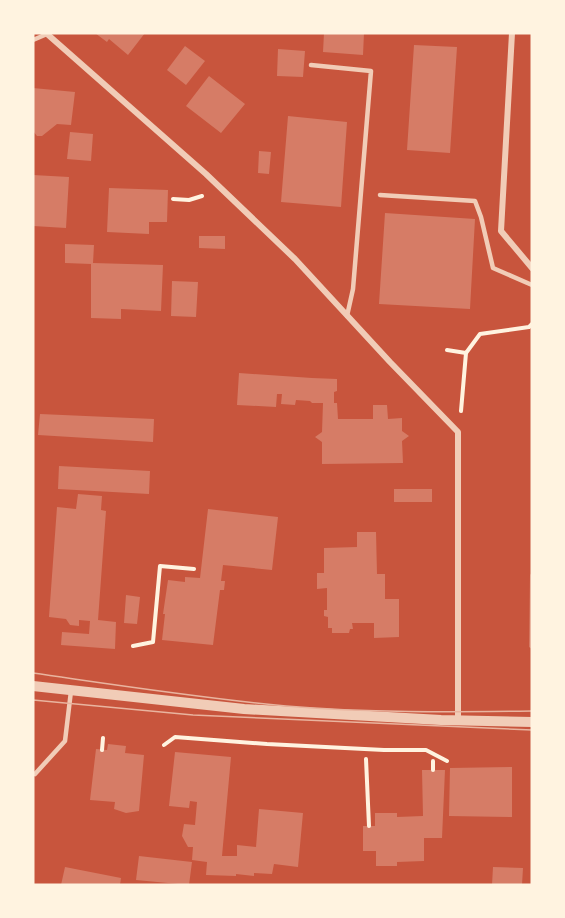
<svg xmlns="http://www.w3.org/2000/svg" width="565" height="918" font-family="Ubuntu,sans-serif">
<rect width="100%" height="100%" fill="#c8553d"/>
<!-- building -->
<path fill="#d67c66" d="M 95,33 L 145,33 L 128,55 L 109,39 L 107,42 Z
M 324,33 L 364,33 L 363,55 L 323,52 Z
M 414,45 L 457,47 L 450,153 L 407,150 Z
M 185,46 L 205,61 L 186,85 L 167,70 Z
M 278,49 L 305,51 L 303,77 L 277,76 Z
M 209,76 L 245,104 L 221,133 L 186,106 Z
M 33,88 L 75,92 L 71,125 L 57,124 L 42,136 L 37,136 L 33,131 Z
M 288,116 L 347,122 L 341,207 L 281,202 Z
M 70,132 L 93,134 L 91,161 L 67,159 Z
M 259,151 L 271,152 L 269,174 L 258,173 Z
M 33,175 L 69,177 L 66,228 L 33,226 Z
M 109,188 L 168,190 L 167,222 L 149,222 L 149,234 L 107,232 Z
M 385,213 L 475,219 L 470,309 L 379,304 Z
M 199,236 L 225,236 L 225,249 L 199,248 Z
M 65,244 L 94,245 L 93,263 L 163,265 L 161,311 L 121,309 L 121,319 L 91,318 L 91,264 L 65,263 Z
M 172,281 L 198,282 L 196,317 L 171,316 Z
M 239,373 L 312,378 L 337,379 L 337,391 L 334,392 L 334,403 L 337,403 L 338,419 L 373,419 L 373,405 L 387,405 L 388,419 L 402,418 L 402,431 L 409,436 L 402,441 L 403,463 L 322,464 L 322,442 L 315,437 L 322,432 L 323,403 L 312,403 L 310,401 L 296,400 L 295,405 L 281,404 L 282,394 L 277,394 L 276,407 L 237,405 Z
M 40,414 L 154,419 L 153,442 L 38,435 Z
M 59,466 L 150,471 L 149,494 L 58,489 Z
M 394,489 L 432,489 L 432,502 L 394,502 Z
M 78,494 L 102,496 L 101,510 L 106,511 L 98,620 L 116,622 L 115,649 L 61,645 L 62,632 L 89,634 L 90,621 L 79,620 L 79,626 L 70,625 L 66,619 L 49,617 L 57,507 L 76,509 Z
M 208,509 L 278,517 L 272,570 L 223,565 L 221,581 L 225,581 L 224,590 L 220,590 L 213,645 L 162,640 L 165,614 L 163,614 L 168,580 L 185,582 L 185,577 L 200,578 Z
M 357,532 L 376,532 L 377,574 L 385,574 L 385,599 L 399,599 L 399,637 L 374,638 L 374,623 L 352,623 L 353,629 L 350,629 L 349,633 L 332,633 L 332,628 L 328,628 L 328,617 L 324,616 L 324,610 L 327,610 L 327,588 L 317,589 L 317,573 L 324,573 L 324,548 L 357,547 Z
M 532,572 L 532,649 L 529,647 L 530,575 Z
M 126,595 L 140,597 L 137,624 L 124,623 Z
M 108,744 L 126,746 L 125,753 L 144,755 L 139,811 L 126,813 L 114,809 L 115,802 L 90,800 L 96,749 L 107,750 Z
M 175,752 L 231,757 L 222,856 L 237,856 L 237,845 L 256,847 L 259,809 L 303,813 L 298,867 L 274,864 L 272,874 L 254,873 L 254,876 L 236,874 L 236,876 L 206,875 L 207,862 L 192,860 L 193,847 L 188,847 L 182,836 L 184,824 L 195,825 L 197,802 L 190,801 L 189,808 L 169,806 Z
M 512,767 L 512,817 L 449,816 L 450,768 Z
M 422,770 L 445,770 L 442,838 L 424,838 L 424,861 L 397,862 L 397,866 L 376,866 L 376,851 L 363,851 L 363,826 L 375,826 L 375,813 L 397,813 L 397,817 L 423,816 Z
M 139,856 L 192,862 L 189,885 L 136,880 Z
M 65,867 L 121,878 L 120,885 L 61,885 Z
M 493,867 L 523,868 L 522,885 L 492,885 Z"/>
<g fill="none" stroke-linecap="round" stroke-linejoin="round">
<!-- path -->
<path stroke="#fff3e0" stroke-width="4" d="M 173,199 L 189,200 L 202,196
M 447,350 L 466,353
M 461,411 L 466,353 L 480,334 L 529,327 L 532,324
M 133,646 L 153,642 L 160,566 L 194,569
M 164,745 L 175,737 L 267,744 L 384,750 L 426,750 L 447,761
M 102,750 L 103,738
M 366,759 L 369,826
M 433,761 L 433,770"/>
<!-- service -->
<path stroke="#f1ccb7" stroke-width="4.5" d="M 33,40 L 47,34
M 311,65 L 371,71 L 353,289 L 347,316
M 380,195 L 475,201 L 481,217 L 493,268 L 532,285
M 35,774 L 65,741 L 71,691"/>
<!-- minor -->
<path stroke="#f1ccb7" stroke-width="6" d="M 46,33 L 206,174 L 295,259 L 390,362 L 458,432 L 458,721
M 512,33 L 501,231 L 532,268"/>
<!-- tertiary -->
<path stroke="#f1ccb7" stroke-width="10" d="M 33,686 L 244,709 L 441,720 L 532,722"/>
<!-- tram -->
<path stroke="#e9b49f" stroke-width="1.5" d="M 33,673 C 117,685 201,698 286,706 C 368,713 450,712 532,711
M 33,700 L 193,715 L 532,730"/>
</g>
<!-- border -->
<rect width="565" height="918" fill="none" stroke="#fff3e0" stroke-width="69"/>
</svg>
